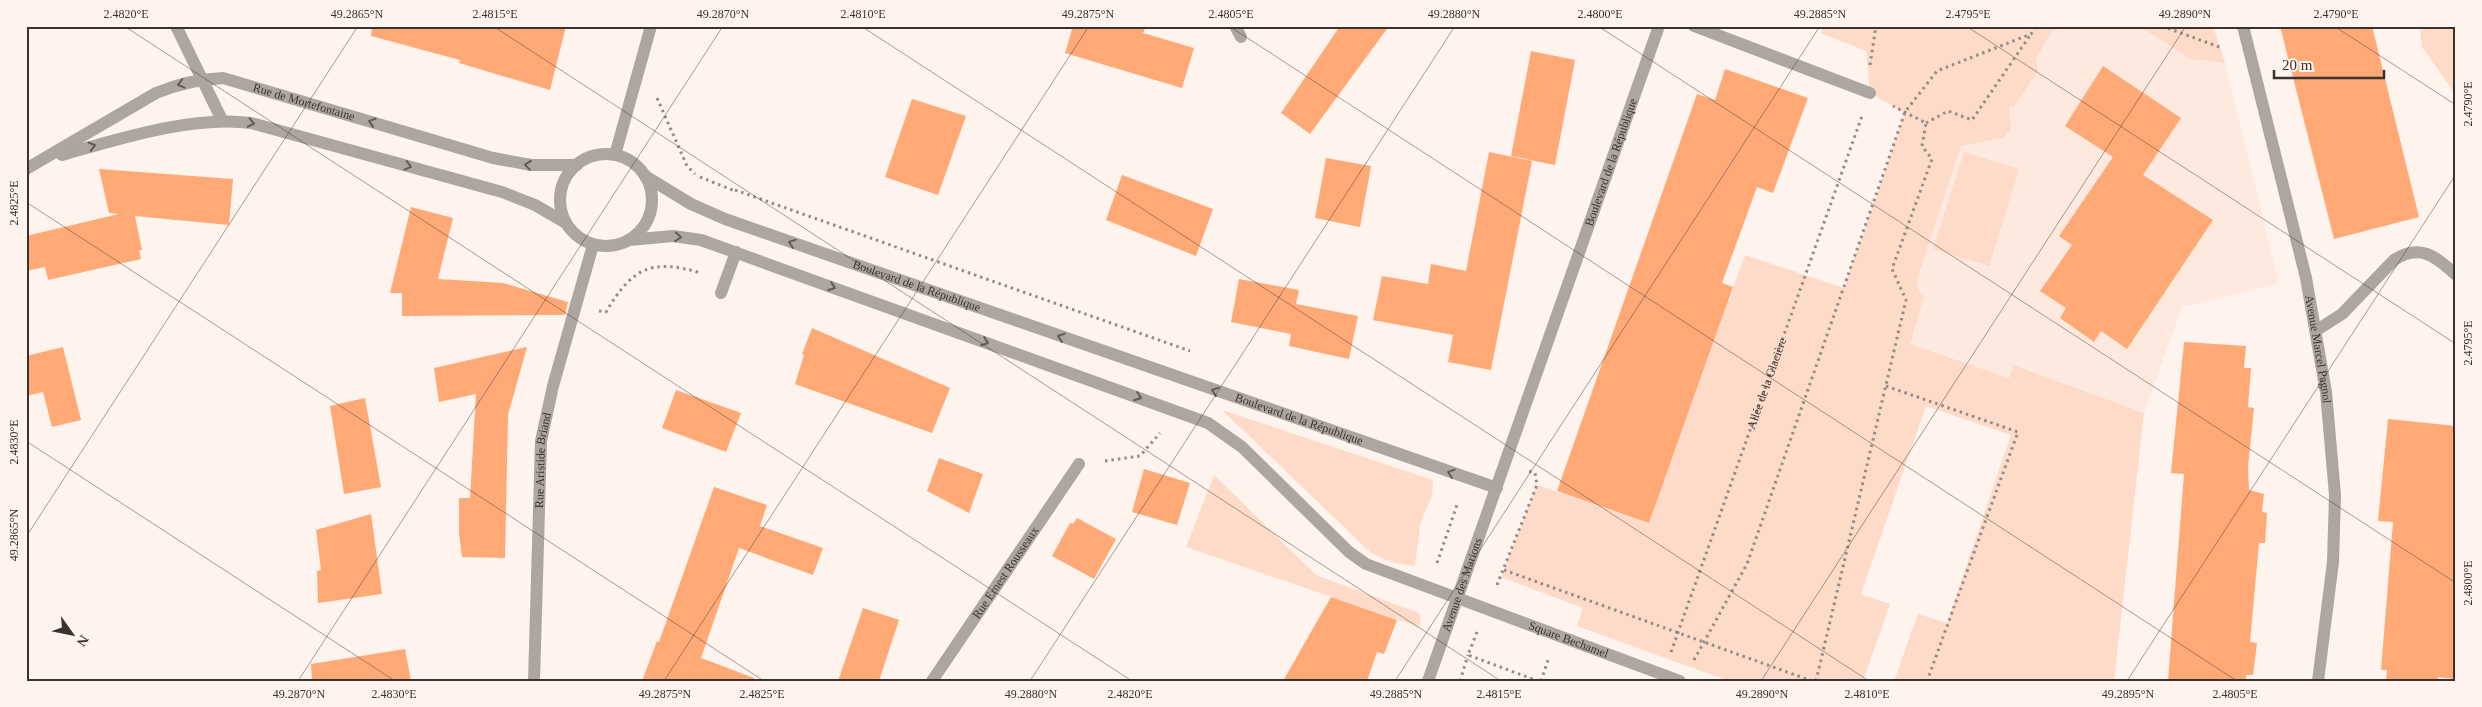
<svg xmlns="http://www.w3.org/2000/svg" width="2482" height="707" font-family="'Times New Roman',serif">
<rect width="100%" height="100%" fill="#fef3ed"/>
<!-- built -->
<path fill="#fee9de" d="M 2055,26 L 2139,26 L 2190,59 L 2225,63 L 2279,283 L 2182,307 L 2144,413 L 2015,365 L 2009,378 L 1910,344 L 1924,296 L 1919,293 L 1917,280 L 1961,146 L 2003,138 L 2008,107 Z"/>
<!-- green -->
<path fill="#fddbc8" d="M 1823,26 L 2055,26 L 2036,59 L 2038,71 L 2015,105 L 2009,107 L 2011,129 L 2003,138 L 1961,146 L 1917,280 L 1919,293 L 1924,296 L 1910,344 L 2009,378 L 2014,365 L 2144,413 L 2114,681 L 1894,681 L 1918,614 L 1947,623 L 2011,435 L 1926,406 L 1861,594 L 1890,604 L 1863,681 L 1729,681 L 1577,626 L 1583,608 L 1501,577 L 1537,485 L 1649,523 L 1745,255 L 1844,288 L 1905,113 L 1870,93 L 1866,51 L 1821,33 Z
M 2139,26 L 2213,26 L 2225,63 L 2190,59 Z
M 2420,26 L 2456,26 L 2456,95 L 2422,47 Z
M 1964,152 L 2019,169 L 1989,266 L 1933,249 Z
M 1222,410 L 1433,480 L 1432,496 L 1420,524 L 1415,566 C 1398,564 1383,561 1369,551 Z
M 1214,475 L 1316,575 L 1419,613 L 1421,619 L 1419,627 L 1186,547 Z"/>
<!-- building -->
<path fill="#ffaa76" d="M 372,26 L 566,26 L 550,90 L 459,63 L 460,60 L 371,36 Z
M 1073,26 L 1146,26 L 1143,33 L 1194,48 L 1182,88 L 1065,53 Z
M 1340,26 L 1389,26 L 1310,134 L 1281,113 Z
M 2280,26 L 2372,26 L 2419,217 L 2334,239 Z
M 1531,51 L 1575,60 L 1555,165 L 1511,156 Z
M 2103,66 L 2181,118 L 2143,175 L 2213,220 L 2127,349 L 2101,331 L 2094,342 L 2060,318 L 2066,308 L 2040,291 L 2072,245 L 2059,236 L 2113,157 L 2065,126 Z
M 1725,69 L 1808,98 L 1773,193 L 1757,187 L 1722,283 L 1733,287 L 1649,523 L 1557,491 L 1697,94 L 1715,100 Z
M 912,99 L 966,116 L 938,195 L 885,177 Z
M 1489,152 L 1532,161 L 1491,370 L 1448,362 L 1453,335 L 1373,320 L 1382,276 L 1428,284 L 1431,264 L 1466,271 Z
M 1326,158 L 1371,166 L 1360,227 L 1315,218 Z
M 99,169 L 233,179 L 229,225 L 135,216 L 142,250 L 139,250 L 141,259 L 48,280 L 45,267 L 26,271 L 26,236 L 119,214 L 109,213 Z
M 1122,175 L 1213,209 L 1196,256 L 1106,220 Z
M 411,207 L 453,218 L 438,279 L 503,283 L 568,302 L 565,315 L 402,316 L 402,293 L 390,293 Z
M 1239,279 L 1299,290 L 1296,304 L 1358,316 L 1349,359 L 1289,346 L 1291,334 L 1231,322 Z
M 812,328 L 950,388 L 932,433 L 795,384 L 804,355 L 802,354 Z
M 2184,342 L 2246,346 L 2244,368 L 2251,368 L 2248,407 L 2254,408 L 2248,466 L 2249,490 L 2264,494 L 2262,512 L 2267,513 L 2265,543 L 2259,543 L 2250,642 L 2257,643 L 2253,675 L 2246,675 L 2246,681 L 2168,681 L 2184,474 L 2171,473 Z
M 63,347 L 81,420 L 52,427 L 43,392 L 26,396 L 26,356 Z
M 527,347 L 508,415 L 505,558 L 462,557 L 459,533 L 459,498 L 470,498 L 476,394 L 439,402 L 434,368 Z
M 676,390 L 741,413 L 726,452 L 662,428 Z
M 365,398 L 381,487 L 344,494 L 330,406 Z
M 2388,419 L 2456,426 L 2456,655 L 2454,679 L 2438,677 L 2438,681 L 2386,681 L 2387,670 L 2381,670 L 2393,522 L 2378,521 Z
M 939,458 L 983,474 L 969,513 L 927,491 Z
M 1144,469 L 1190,483 L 1177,525 L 1132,512 Z
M 714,487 L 767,505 L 760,526 L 823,548 L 813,575 L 739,548 L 701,658 L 754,678 L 754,681 L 642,681 L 657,641 L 659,642 Z
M 371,514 L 382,594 L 318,603 L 317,571 L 321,570 L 316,530 Z
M 1077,518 L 1116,539 L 1094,579 L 1052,556 L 1070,523 L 1073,524 Z
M 1331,597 L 1397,620 L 1384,654 L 1377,652 L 1367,681 L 1283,681 Z
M 863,608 L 899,620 L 879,681 L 838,681 Z
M 405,649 L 411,681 L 312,681 L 311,664 Z"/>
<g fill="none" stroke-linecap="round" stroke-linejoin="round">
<!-- path -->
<g stroke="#938b86" stroke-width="3" stroke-dasharray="2.5 4" stroke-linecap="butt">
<path d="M 2162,26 L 2222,48"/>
<path d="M 1870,65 L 1876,26"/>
<path d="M 657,98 L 687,166 L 695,174"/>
<path d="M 1926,123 L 1948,111 L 1972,120 L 2031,34"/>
<path d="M 700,177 L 735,191"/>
<path d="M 735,190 L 1190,351"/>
<path d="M 599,311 L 606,312 C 632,268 651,258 701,273"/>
<path d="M 1886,386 L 2018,432 L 1927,681"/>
<path d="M 1105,461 L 1140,456 L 1160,433"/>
<path d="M 1437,563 L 1458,502"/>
<path d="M 1504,570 L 1812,681"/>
<path d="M 1497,585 L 1537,485 L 1535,473 L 1528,471"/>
<path d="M 1477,632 L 1468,655 L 1538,681"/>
<path id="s1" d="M 1671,652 L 1862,116"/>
<path d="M 1694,660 L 1747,564 L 1905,112 L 1937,71 L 2031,34 L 2036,26"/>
<path d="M 1460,681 L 1468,655"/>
<path d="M 1541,681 L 1548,660"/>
<path d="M 1816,681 L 1906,300 L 1892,269 L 1932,159 L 1922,146 L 1926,123 L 1893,106"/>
</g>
<!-- lane -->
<path stroke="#ada5a0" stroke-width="12" d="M 1694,26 L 1870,93
M 721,293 L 736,252
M 2317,330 L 2342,314 L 2394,260 C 2419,243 2436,256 2456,275"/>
<!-- street -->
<g stroke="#ada5a0" stroke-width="12">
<path d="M 176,26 L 222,120"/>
<path d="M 1235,26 L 1241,37"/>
<path id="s2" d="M 2243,26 L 2306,278 L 2326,392 L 2335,495 L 2333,562 L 2318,681"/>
<circle cx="606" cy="200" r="46"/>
<path d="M 62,155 C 118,139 193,115 251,123 L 502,192 L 535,205 L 566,223"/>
<path d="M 615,155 L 651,26"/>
<path id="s3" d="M 26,169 L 156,93 C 178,84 199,79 223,78 L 493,158 L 531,165 L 577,165"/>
<path id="s4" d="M 645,176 L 691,204 L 725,219 L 1497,488"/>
<path id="s5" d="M 629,240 L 673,236 L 701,240 L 1208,423 L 1242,447 L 1349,552 L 1366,564 L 1680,681"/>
<path id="s6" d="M 534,681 L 541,441 L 553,386 L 593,245"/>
<path id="s7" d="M 932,681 L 1079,464"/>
<path id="s8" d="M 1428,681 L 1659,26"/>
</g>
</g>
<!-- one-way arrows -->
<defs><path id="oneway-chevron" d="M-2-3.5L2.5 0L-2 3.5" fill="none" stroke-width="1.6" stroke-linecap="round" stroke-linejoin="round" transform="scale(1.25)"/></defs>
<g stroke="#625a56">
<use href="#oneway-chevron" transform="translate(181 84) rotate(165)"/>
<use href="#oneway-chevron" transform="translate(372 122) rotate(-163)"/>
<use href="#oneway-chevron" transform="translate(251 123) rotate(12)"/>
<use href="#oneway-chevron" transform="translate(92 146) rotate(-16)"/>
<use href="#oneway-chevron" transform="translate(528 165) rotate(-173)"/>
<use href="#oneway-chevron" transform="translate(408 166) rotate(15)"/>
<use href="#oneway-chevron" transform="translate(678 237) rotate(4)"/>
<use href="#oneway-chevron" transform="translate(792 243) rotate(-161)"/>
<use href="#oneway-chevron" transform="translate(832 287) rotate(20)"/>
<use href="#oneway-chevron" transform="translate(1061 337) rotate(-161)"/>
<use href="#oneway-chevron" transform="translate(985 342) rotate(20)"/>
<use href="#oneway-chevron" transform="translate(1215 391) rotate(-161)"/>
<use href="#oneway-chevron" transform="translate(1138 397) rotate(20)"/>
<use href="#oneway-chevron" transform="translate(1451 473) rotate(-161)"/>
</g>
<!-- ticks -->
<path fill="none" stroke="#39322e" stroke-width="1" stroke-opacity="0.45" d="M 124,26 L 1132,681M 493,26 L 1501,681M 861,26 L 1869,681M 1229,26 L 2237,681M 1598,26 L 2456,583M 1966,26 L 2456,344M 2334,26 L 2456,105M 26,202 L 764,681M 26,441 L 395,681M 26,537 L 358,26M 26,680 L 27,681M 298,681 L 723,26M 664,681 L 1089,26M 1030,681 L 1455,26M 1395,681 L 1820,26M 1761,681 L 2186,26M 2127,681 L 2456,174"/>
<g text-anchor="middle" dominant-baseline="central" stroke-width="4.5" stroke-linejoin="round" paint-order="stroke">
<!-- street labels -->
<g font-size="12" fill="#39322e" stroke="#fef3ed">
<text stroke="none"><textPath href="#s3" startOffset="304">Rue de Mortefontaine</textPath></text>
<text stroke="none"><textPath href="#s8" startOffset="550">Boulevard de la République</textPath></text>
<text stroke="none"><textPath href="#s4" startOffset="294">Boulevard de la République</textPath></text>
<text stroke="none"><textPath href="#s2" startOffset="332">Avenue Marcel Pagnol</textPath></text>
<text stroke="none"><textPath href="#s1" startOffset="285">Allée de la Glacière</textPath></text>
<text stroke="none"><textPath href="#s4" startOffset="699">Boulevard de la République</textPath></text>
<text stroke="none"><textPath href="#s6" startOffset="221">Rue Aristide Briand</textPath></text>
<text stroke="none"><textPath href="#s7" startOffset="131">Rue Ernest Rousseaux</textPath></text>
<text stroke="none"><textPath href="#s8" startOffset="102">Avenue des Marions</textPath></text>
<text stroke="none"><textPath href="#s5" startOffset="1040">Square Bechamel</textPath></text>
</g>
</g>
<!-- border -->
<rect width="2482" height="707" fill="none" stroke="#fef3ed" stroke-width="55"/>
<!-- north arrow -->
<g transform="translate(72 634) rotate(123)" stroke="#fef3ed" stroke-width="4" paint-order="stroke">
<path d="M0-4L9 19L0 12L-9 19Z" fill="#39322e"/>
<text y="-8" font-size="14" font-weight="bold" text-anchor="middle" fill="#39322e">N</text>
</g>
<!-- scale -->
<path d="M2274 70v8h110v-8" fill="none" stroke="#39322e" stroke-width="2.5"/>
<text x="2282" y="70" font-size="15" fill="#39322e" stroke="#fef3ed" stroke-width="4" paint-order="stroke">20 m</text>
<rect x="28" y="28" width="2426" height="652" fill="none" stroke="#39322e" stroke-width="2"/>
<g font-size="12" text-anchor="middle" fill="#39322e">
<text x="126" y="18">2.4820°E</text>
<text x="357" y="18">49.2865°N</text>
<text x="495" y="18">2.4815°E</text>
<text x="723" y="18">49.2870°N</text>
<text x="863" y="18">2.4810°E</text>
<text x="1088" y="18">49.2875°N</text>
<text x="1231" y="18">2.4805°E</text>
<text x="1454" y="18">49.2880°N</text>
<text x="1600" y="18">2.4800°E</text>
<text x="1820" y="18">49.2885°N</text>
<text x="1968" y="18">2.4795°E</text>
<text x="2185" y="18">49.2890°N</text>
<text x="2336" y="18">2.4790°E</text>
<text transform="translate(2468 104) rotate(-90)" y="4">2.4790°E</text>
<text transform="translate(14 203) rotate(-90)" y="4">2.4825°E</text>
<text transform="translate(2468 343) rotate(-90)" y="4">2.4795°E</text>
<text transform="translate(14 442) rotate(-90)" y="4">2.4830°E</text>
<text transform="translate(14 535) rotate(-90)" y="4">49.2865°N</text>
<text transform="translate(2468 583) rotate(-90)" y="4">2.4800°E</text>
<text x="299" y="698">49.2870°N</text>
<text x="394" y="698">2.4830°E</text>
<text x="665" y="698">49.2875°N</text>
<text x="762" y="698">2.4825°E</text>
<text x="1031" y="698">49.2880°N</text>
<text x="1130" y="698">2.4820°E</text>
<text x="1396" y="698">49.2885°N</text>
<text x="1499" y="698">2.4815°E</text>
<text x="1762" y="698">49.2890°N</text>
<text x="1867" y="698">2.4810°E</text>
<text x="2128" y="698">49.2895°N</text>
<text x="2235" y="698">2.4805°E</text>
</g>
</svg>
